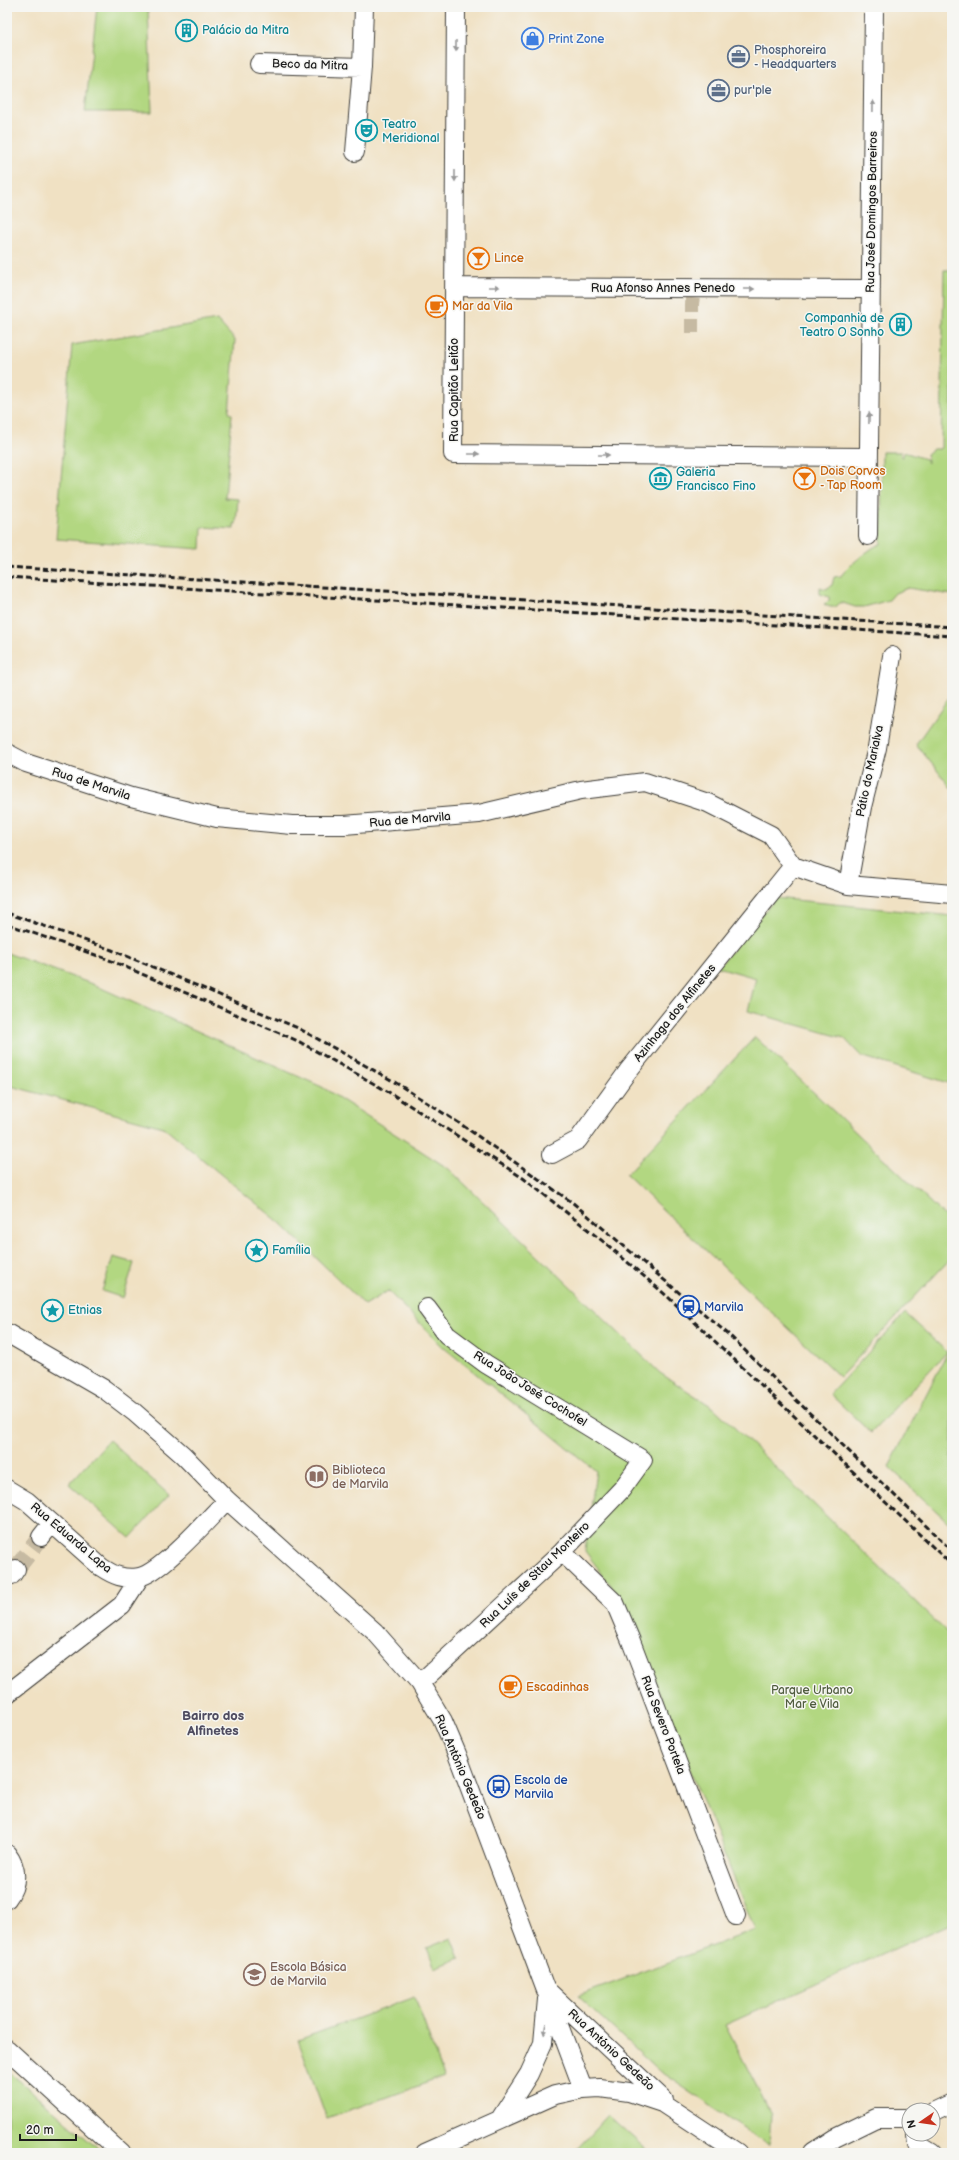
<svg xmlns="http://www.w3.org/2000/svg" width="959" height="2160" font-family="'Balsamiq Sans',sans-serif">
<rect width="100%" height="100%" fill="#f6f6f2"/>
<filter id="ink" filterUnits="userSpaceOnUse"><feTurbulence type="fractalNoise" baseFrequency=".025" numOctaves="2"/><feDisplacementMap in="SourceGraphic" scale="8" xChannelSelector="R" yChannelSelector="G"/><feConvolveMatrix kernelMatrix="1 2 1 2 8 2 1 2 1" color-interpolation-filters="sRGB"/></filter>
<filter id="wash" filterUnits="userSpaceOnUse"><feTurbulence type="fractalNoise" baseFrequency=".012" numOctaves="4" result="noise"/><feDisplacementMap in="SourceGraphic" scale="16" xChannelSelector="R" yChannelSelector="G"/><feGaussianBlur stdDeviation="0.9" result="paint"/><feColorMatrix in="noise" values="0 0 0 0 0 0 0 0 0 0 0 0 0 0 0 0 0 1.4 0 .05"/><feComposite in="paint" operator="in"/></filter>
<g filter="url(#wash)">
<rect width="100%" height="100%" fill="#f0e1c3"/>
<!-- green -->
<path fill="#b2d781" stroke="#677a4e" d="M 97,7 L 148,7 L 152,112 L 85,112 Z
M 944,270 L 952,270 L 952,595 L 908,588 L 895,593 L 889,600 L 864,607 L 855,607 L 840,602 C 837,609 829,608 824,604 L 829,601 L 829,597 L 820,594 L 820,587 L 826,589 L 832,585 L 834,577 L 841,576 C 845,569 873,545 881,544 L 882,452 L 901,452 L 901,457 L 903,457 L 904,452 L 925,459 L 928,463 L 927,454 L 933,449 L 940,449 L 941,447 Z
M 217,320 L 235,340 L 229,413 L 232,414 L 225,498 L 238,499 L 236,524 L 234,524 L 234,529 L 202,527 L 201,549 L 56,539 L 72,345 Z
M 952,693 L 952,789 L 916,744 Z
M 776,898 L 952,916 L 952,1084 L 861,1056 L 844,1038 L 748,1011 L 756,978 L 718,967 Z
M 7,953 L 92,984 L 322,1087 L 449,1169 L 660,1373 L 714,1408 L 952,1637 L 952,1923 L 725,2025 L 771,2114 L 769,2145 L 659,2071 L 578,1996 L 755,1930 L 621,1599 L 585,1551 L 596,1471 L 443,1347 L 388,1291 L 365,1305 L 279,1222 L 163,1127 L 7,1085 Z
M 755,1037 L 952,1223 L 952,1257 L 840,1377 L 626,1175 Z
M 113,1257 L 134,1263 L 123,1298 L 102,1291 Z
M 905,1313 L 947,1352 L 871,1433 L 830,1394 Z
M 952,1344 L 952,1520 L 948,1522 L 889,1467 Z
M 109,1440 L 169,1495 L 130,1538 L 69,1484 Z
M 452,1938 L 460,1958 L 435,1968 L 427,1948 Z
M 415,1997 L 443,2077 L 327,2119 L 298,2040 Z
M 7,2070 L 103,2153 L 7,2153 Z
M 608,2115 L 650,2153 L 580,2153 L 576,2150 Z"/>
</g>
<g filter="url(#ink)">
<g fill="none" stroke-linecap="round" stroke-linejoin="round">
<!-- pedestrian-tunnel -->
<path stroke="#c6baa2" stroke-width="14" stroke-dasharray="14 7" stroke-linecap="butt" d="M 692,333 L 692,304 L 694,288"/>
<!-- minor-tunnel -->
<path stroke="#c6baa2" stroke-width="18" stroke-dasharray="18 9" stroke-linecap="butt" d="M 16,1569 L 41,1537"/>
<defs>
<path id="minor" d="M 456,7 L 453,454 L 869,457
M 259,64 L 362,67
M 355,152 L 362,67 L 364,7
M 455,287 L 871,289
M 868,536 L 874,7
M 7,753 L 26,763 L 131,797 L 217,818 L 292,825 L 344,825 L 479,814 L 581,790 L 645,782 L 708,803 L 771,835 L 793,866
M 793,866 L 848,885 L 952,894
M 848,885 L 862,807 L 877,748 L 892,656
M 552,1154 L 578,1140 L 628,1071 L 793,866
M 7,1333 L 104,1389 L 134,1412 L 183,1455 L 227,1500 L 375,1632 L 420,1683 L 443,1721 L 457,1754 L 583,2089
M 7,1489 L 27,1501 L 101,1567 C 113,1575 124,1580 139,1577 C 161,1573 209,1518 227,1500
M 41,1537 L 52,1523
M 562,1552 L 615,1603 L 631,1641 L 736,1916
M 7,1576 L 12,1575 L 16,1569
M 420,1683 L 562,1552 L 622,1489 L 643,1460 L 486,1364 L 447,1335 L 427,1308
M 7,1694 L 122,1605 L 140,1577
M 7,1854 C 18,1868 18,1884 7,1899
M 550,1993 L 664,2100
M 7,2049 L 121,2153
M 933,2112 L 952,2103
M 500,2119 L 529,2074 L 543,2043 L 547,1999
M 916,2134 L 917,2144 L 932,2153
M 425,2153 L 555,2095 L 583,2089 L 600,2088 L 629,2092 L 662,2103 L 738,2153
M 812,2153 L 835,2138 L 876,2118 L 909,2118"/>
</defs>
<!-- minor casing -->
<use href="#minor" stroke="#3c3a35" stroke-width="20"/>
<!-- minor -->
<use href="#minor" stroke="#fff" stroke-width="18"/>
<!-- rail -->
<path stroke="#1c1c1c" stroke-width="3" stroke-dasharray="6 3" stroke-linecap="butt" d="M 7,567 L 952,627
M 7,577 L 952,636
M 7,913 L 112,950 L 298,1028 L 393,1081 L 462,1125 L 573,1203 L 728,1334 L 952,1551
M 7,924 L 107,959 L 298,1041 L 387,1091 L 523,1178 L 610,1247 L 668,1297 L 952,1565"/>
</g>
<!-- one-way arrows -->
<defs><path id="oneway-solid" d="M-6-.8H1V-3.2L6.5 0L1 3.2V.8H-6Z"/></defs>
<g fill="#999">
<use href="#oneway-solid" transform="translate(456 46) rotate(90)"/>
<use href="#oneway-solid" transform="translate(873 106) rotate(-89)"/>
<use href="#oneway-solid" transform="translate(455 176) rotate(90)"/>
<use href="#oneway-solid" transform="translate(494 287)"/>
<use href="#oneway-solid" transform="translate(749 289)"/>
<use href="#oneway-solid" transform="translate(869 418) rotate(-89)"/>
<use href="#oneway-solid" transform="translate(474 454)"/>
<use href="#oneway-solid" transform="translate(604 455)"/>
<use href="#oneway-solid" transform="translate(545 2029) rotate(99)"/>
</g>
</g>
<!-- icons -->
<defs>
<symbol id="building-ring" viewBox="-11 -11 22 22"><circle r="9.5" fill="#f6f6f2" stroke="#0f9aa8" stroke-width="1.5"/><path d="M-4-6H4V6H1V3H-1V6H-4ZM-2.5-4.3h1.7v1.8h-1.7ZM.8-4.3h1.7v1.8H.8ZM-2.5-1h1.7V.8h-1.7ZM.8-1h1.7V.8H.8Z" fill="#0f9aa8"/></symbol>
<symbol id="shop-ring" viewBox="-11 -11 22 22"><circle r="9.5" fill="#f6f6f2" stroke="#3f7fe0" stroke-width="1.5"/><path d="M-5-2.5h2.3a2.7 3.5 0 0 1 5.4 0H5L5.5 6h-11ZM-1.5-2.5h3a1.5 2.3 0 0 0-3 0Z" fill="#3f7fe0"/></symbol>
<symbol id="office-ring" viewBox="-11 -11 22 22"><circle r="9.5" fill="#f6f6f2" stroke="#5c6f8a" stroke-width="1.5"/><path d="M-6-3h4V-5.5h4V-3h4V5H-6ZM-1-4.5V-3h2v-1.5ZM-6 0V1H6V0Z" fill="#5c6f8a"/></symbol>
<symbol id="theatre-ring" viewBox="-11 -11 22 22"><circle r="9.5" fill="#f6f6f2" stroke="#0f9aa8" stroke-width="1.5"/><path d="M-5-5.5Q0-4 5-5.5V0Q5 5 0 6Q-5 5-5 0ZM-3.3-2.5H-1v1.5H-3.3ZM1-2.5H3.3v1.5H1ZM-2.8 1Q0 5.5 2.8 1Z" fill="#0f9aa8"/></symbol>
<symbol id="bar-ring" viewBox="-11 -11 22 22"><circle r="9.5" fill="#f6f6f2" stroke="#e8710a" stroke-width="1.5"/><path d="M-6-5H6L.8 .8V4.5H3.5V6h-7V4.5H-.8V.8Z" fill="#e8710a"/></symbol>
<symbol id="cafe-ring" viewBox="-11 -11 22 22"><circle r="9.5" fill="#f6f6f2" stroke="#e8710a" stroke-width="1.5"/><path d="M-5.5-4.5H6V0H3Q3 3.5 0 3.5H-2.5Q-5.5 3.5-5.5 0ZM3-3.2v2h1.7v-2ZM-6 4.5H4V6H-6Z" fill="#e8710a"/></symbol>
<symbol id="museum-ring" viewBox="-11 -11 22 22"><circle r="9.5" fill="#f6f6f2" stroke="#0f9aa8" stroke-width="1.5"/><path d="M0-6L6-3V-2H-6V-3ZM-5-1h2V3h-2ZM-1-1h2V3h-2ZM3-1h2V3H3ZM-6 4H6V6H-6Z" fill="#0f9aa8"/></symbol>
<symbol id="sight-ring" viewBox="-11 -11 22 22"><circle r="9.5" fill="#f6f6f2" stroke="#0f9aa8" stroke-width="1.5"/><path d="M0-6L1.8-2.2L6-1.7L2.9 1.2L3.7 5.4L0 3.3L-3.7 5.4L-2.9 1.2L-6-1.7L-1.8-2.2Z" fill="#0f9aa8"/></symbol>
<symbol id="station-ring" viewBox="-11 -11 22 22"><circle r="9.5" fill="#f6f6f2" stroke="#1a4fb4" stroke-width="1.5"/><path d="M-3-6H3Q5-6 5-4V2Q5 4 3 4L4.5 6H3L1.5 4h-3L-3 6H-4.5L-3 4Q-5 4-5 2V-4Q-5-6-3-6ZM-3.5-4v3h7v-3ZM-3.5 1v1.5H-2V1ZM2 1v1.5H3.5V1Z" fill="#1a4fb4"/></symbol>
<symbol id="library-ring" viewBox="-11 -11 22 22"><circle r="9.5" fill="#f6f6f2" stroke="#8d6e63" stroke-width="1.5"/><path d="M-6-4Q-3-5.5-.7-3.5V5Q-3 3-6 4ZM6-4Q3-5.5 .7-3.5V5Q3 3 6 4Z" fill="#8d6e63"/></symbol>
<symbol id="bus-ring" viewBox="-11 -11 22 22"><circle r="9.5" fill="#f6f6f2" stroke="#1a4fb4" stroke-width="1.5"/><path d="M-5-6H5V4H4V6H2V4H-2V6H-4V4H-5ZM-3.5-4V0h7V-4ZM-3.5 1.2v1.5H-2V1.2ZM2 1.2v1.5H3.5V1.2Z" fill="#1a4fb4"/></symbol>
<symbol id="school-ring" viewBox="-11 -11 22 22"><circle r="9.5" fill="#f6f6f2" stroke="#8d6e63" stroke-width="1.5"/><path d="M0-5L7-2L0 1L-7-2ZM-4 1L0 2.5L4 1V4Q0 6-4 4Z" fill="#8d6e63"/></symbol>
</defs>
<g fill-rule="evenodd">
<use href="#building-ring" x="174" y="18" width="25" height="25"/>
<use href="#shop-ring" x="520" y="26" width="25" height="25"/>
<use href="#office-ring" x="726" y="44" width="25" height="25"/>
<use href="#office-ring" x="706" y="78" width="25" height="25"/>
<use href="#theatre-ring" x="354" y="118" width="25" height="25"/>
<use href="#bar-ring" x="466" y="246" width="25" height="25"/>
<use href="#cafe-ring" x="424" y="294" width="25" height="25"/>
<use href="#building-ring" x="888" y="312" width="25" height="25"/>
<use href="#bar-ring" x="792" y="466" width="25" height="25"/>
<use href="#museum-ring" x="648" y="466" width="25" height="25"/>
<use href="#sight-ring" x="244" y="1238" width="25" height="25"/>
<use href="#station-ring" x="676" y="1294" width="25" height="25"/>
<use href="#sight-ring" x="40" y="1298" width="25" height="25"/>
<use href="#library-ring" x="304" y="1464" width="25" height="25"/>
<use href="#cafe-ring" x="498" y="1674" width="25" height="25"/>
<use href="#bus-ring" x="486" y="1774" width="25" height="25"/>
<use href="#school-ring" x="242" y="1962" width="25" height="25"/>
</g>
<g text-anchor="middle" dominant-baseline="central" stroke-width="3" stroke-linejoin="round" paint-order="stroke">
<!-- culture labels -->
<g font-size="12" fill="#0d838f" stroke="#f6f6f2" text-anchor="start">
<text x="202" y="30">Palácio da Mitra</text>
<text x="382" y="124">Teatro<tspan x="382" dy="14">Meridional</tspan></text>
<text x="884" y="318" text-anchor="end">Companhia de<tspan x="884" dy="14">Teatro O Sonho</tspan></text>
<text x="676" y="472">Galeria<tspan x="676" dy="14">Francisco Fino</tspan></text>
<text x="272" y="1250">Família</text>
<text x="68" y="1310">Etnias</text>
</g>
<!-- shop labels -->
<g font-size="12" fill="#366cbe" stroke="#f6f6f2" text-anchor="start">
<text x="548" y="39">Print Zone</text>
</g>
<!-- service labels -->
<g font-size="12" fill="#4e5e75" stroke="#f6f6f2" text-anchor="start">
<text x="754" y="50">Phosphoreira<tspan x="754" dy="14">- Headquarters</tspan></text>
<text x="734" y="90">pur'ple</text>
</g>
<!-- street labels -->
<g font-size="12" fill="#1c1c1c" stroke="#f6f6f2">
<text transform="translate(310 65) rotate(2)">Beco da Mitra</text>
<text transform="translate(872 212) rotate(-89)">Rua José Domingos Barreiros</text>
<text x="663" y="288">Rua Afonso Annes Penedo</text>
<text transform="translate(454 390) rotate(-90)">Rua Capitão Leitão</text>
<text transform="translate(870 771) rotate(-78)">Pátio do Marialva</text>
<text transform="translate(91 784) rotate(18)">Rua de Marvila</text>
<text transform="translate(410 820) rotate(-5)">Rua de Marvila</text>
<text transform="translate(675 1013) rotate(-51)">Azinhaga dos Alfinetes</text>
<text transform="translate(530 1389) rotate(32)">Rua João José Cochofel</text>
<text transform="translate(71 1538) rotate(40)">Rua Eduarda Lapa</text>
<text transform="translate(535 1575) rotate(-44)">Rua Luís de Sttau Monteiro</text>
<text transform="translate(663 1725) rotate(69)">Rua Severo Portela</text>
<text transform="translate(460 1767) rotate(67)">Rua António Gedeão</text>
<text transform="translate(611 2050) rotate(43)">Rua António Gedeão</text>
</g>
<!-- food labels -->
<g font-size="12" fill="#c56008" stroke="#f6f6f2" text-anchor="start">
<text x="494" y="258">Lince</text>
<text x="452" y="306">Mar da Vila</text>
<text x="820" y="471">Dois Corvos<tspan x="820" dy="14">- Tap Room</tspan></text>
<text x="526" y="1687">Escadinhas</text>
</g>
<!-- transit labels -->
<g font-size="12" fill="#164399" stroke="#f6f6f2" text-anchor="start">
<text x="704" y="1307">Marvila</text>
<text x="514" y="1780">Escola de<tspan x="514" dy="14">Marvila</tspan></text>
</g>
<!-- education labels -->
<g font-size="12" fill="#785e54" stroke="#f6f6f2" text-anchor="start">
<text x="332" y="1470">Biblioteca<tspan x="332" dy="14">de Marvila</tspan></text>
<text x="270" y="1967">Escola Básica<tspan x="270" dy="14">de Marvila</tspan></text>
</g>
<!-- park labels -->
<g font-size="12" fill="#505d3f" stroke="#f6f6f2">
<text x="812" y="1690">Parque Urbano<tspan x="812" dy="14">Mar e Vila</tspan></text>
</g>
<!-- neighbourhood labels -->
<g font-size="13" font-weight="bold" fill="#4f4c60" stroke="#f6f6f2">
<text x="213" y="1716">Bairro dos<tspan x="213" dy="15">Alfinetes</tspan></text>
</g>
</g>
<!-- margin -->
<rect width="959" height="2160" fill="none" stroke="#f6f6f2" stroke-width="24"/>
<!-- north arrow -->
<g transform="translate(921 2122) rotate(257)"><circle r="19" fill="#f6f6f2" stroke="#9f9f9c"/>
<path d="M0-3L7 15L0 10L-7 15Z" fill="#c8321e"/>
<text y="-6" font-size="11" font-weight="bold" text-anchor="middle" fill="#1c1c1c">N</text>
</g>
<!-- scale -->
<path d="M20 2134v6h56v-6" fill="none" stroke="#1c1c1c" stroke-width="2"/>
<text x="26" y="2134" font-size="12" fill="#1c1c1c" stroke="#f6f6f2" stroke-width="3" paint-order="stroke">20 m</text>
</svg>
